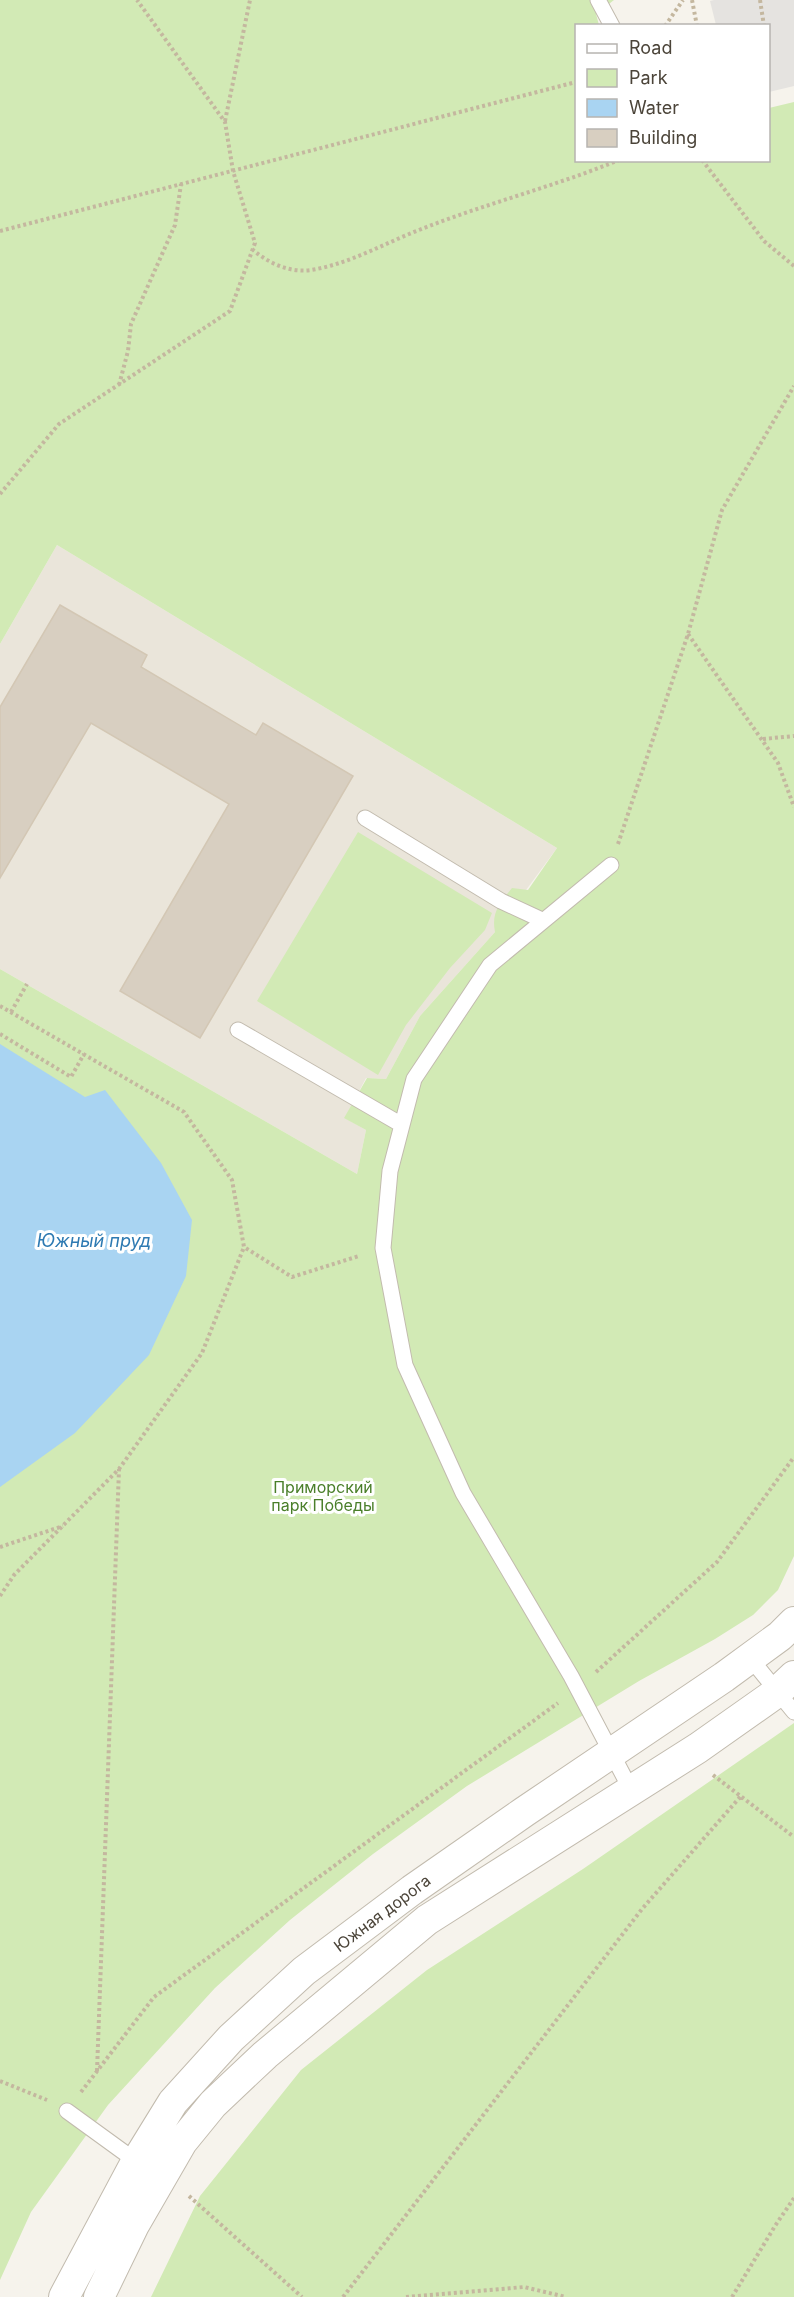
<svg xmlns="http://www.w3.org/2000/svg" width="794" height="2297" font-family="Inter,sans-serif">
<rect width="100%" height="100%" fill="#f6f3ec"/>
<!-- residential -->
<path fill="#eae5da" d="M 57,545 L 557,848 L 495,932 L 420,1016 L 386,1079 L 366,1078 L 345,1118 L 366,1130 L 357,1174 L 0,969 L 0,644 Z"/>
<!-- green -->
<path fill="#d2eab5" d="M 0,0 L 614,0 L 596,14 L 599,25 L 576,26 L 576,160 L 768,160 L 769,108 L 794,102 L 794,1556 L 778,1590 L 753,1615 L 715,1639 L 639,1681 L 467,1786 L 373,1854 L 290,1920 L 215,1988 L 108,2105 L 31,2212 L 0,2280 L 0,969 L 357,1174 L 366,1130 L 344,1118 L 367,1078 L 386,1079 L 420,1016 L 495,932 C 491,912 500,903 512,888 L 528,890 L 557,848 L 57,545 L 0,644 Z
M 358,832 L 492,913 L 485,930 L 450,968 L 406,1025 L 378,1075 L 257,1001 Z
M 794,1723 L 794,2297 L 151,2297 L 200,2196 L 301,2070 L 427,1970 L 583,1869 Z"/>
<!-- parking -->
<path fill="#e5e3e0" d="M 714,0 L 794,0 L 794,86 L 769,92 L 768,26 L 716,25 L 710,1 Z"/>
<!-- water -->
<path fill="#a9d4f2" d="M 0,1044 L 85,1097 L 105,1090 L 161,1163 L 192,1220 L 186,1276 L 149,1355 L 75,1433 L 0,1487 Z"/>
<!-- building -->
<path fill="#d8cfc1" stroke="#d3c7b4" stroke-width="1.5" d="M 60,605 L 147,655 L 141,667 L 256,735 L 263,723 L 353,776 L 200,1038 L 120,991 L 229,804 L 91,723 L 0,878 L 0,707 Z"/>
<g fill="none" stroke-linecap="round" stroke-linejoin="round">
<defs>
<path id="service" d="M 598,0 L 612,26
M 365,818 L 501,901 L 542,920
M 611,865 L 490,965 L 414,1079 L 390,1171 L 383,1248 L 405,1365 L 463,1493 L 571,1676 L 631,1790
M 238,1030 L 402,1125
M 750,1658 L 794,1712
M 67,2111 L 140,2164"/>
<path id="minor" d="M 64,2297 L 136,2162 L 173,2102 L 231,2038 L 304,1971 L 412,1890 L 524,1812 L 724,1677 L 780,1636 L 794,1622
M 99,2297 L 134,2225 L 182,2142 L 213,2104 L 265,2055 L 427,1920 L 698,1748 L 776,1693 L 794,1676"/>
</defs>
<!-- service casing -->
<use href="#service" stroke="#c2bbae" stroke-width="17"/>
<!-- minor casing -->
<use href="#minor" stroke="#c2bbae" stroke-width="32"/>
<!-- path -->
<path stroke="#c4b79f" stroke-width="4" stroke-dasharray="3 3" stroke-linecap="butt" d="M 692,0 L 697,26
M 760,0 L 764,26
M 665,26 L 683,0
M 225,121 L 250,0
M 702,160 L 764,241 L 794,266
M 0,231 L 576,82
M 252,249 C 268,263 289,273 311,270 C 349,264 383,244 419,230 C 484,204 553,187 619,160
M 119,385 L 128,351 L 131,324 L 175,225 L 181,184
M 0,494 L 59,424 L 230,311 L 255,243 L 233,171 L 225,122 L 137,0
M 688,634 L 778,763 L 794,807
M 763,739 L 794,736
M 618,844 L 688,634 L 722,510 L 794,386
M 0,1006 L 184,1112 L 232,1180 L 244,1247 L 292,1277 L 359,1256
M 11,1012 L 27,984
M 0,1034 L 71,1077 L 84,1054
M 0,1547 L 63,1526
M 0,1596 L 14,1575 L 119,1469 L 202,1353 L 244,1247
M 596,1672 L 717,1562 L 794,1457
M 713,1775 L 794,1837
M 97,2071 L 119,1469
M 0,2081 L 47,2100
M 81,2092 L 154,1997 L 558,1703
M 189,2196 L 302,2297
M 343,2297 L 642,1909 L 741,1796
M 406,2297 L 524,2287 L 566,2297
M 732,2297 L 775,2226 L 794,2198"/>
<!-- service -->
<use href="#service" stroke="#fff" stroke-width="15"/>
<!-- minor -->
<use href="#minor" stroke="#fff" stroke-width="30"/>
</g>
<g text-anchor="middle" dominant-baseline="central" stroke-width="6" stroke-linejoin="round" paint-order="stroke">
<!-- park labels -->
<g font-size="16" fill="#4a7f2a" stroke="#fff">
<text x="323" y="1487">Приморский<tspan x="323" dy="18">парк Победы</tspan></text>
</g>
<!-- street labels -->
<g font-size="16" fill="#4b4439" stroke="#fff">
<text transform="translate(382 1913) rotate(-37)">Южная дорога</text>
</g>
<!-- water labels -->
<g font-size="18" font-style="italic" fill="#2e7ab2" stroke="#fff">
<text x="94" y="1240">Южный пруд</text>
</g>
</g>
<!-- legend -->
<rect x="575" y="24" width="195" height="138" fill="#ffffff" stroke="#b7b4b0" stroke-width="1.5"/>
<rect x="587" y="44" width="30" height="9" fill="#ffffff" stroke="#b7b4b0" stroke-width="1.5"/>
<text x="629" y="54" font-size="18" fill="#4b4439">Road</text>
<rect x="587" y="69" width="30" height="18" fill="#d2eab5" stroke="#b7b4b0" stroke-width="1.5"/>
<text x="629" y="84" font-size="18" fill="#4b4439">Park</text>
<rect x="587" y="99" width="30" height="18" fill="#a9d4f2" stroke="#b7b4b0" stroke-width="1.5"/>
<text x="629" y="114" font-size="18" fill="#4b4439">Water</text>
<rect x="587" y="129" width="30" height="18" fill="#d8cfc1" stroke="#b7b4b0" stroke-width="1.5"/>
<text x="629" y="144" font-size="18" fill="#4b4439">Building</text>
</svg>
